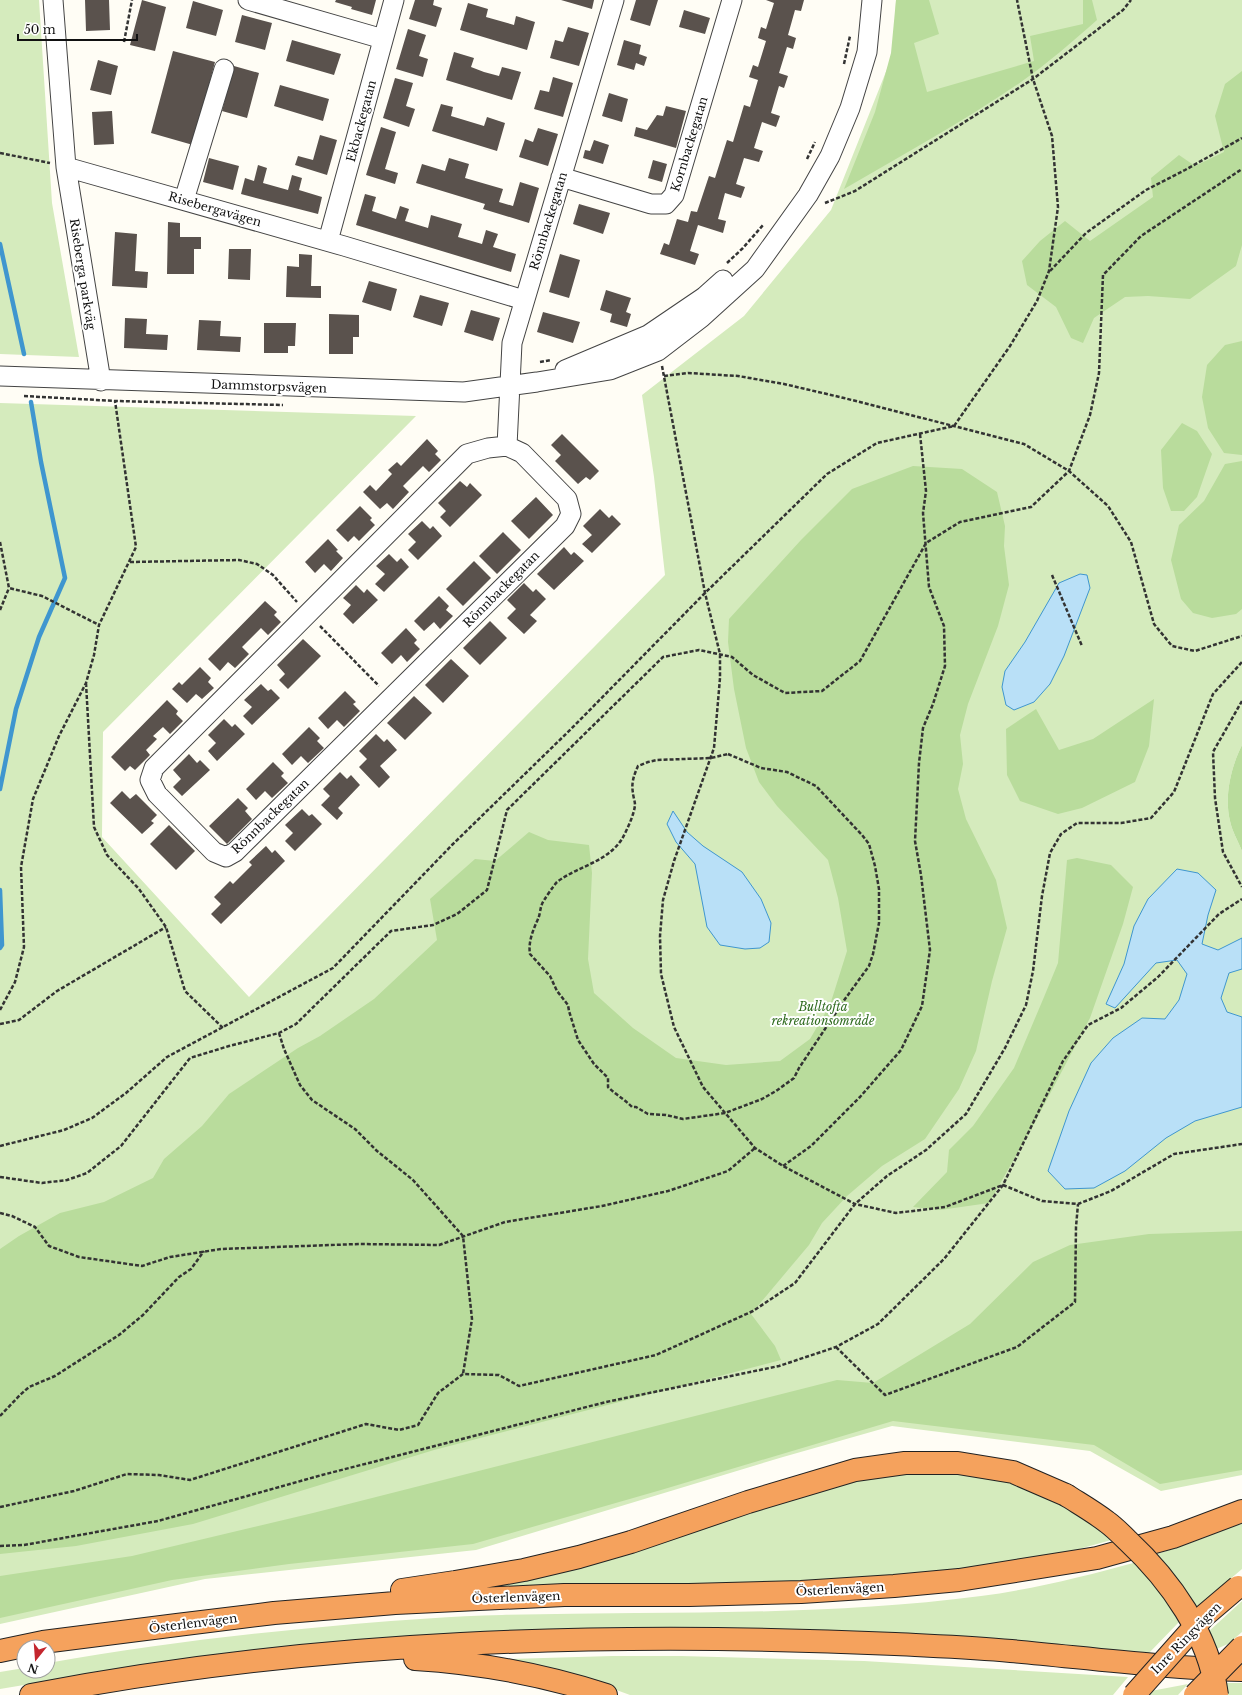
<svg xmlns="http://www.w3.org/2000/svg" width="1242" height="1695" font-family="'Libre Baskerville',serif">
<rect width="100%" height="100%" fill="#fffdf5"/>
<!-- green -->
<path fill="#d5ebbd" d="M 0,0 L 39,0 L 52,203 L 79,357 L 0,354 Z
M 896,0 L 1242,0 L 1242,745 C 1231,767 1224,796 1230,821 C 1232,831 1238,841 1242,851 L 1242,1475 L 1161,1491 L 1090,1451 L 892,1426 L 783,1457 L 476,1550 L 205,1579 L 0,1624 L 0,403 L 416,416 L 103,732 L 102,837 L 249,997 L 665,575 L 654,477 L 642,395 L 744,316 L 831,210 L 893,54 Z
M 946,1471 L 1014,1482 L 1068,1506 L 1115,1539 L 1054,1556 L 910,1578 L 492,1590 L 492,1584 L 815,1489 L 880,1475 Z
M 1242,1523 L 1242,1569 L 1195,1609 L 1166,1565 L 1157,1554 L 1185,1545 Z
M 1137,1562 L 1171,1605 L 1179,1622 L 1149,1653 L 830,1634 L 102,1672 L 0,1689 L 0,1672 L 24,1668 L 24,1671 L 48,1671 L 48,1663 C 149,1645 251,1633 354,1624 C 403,1620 453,1616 502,1615 C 662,1611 822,1617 981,1596 C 1034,1589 1086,1576 1137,1562 Z
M 1242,1601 L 1242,1632 L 1228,1644 L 1214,1650 L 1207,1633 Z
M 612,1656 L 681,1656 L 864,1661 L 1128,1677 L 1113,1695 L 630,1695 L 581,1677 L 511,1662 L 510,1659 Z
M 1226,1683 L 1242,1683 L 1242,1695 L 1227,1695 L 1224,1685 Z
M 1188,1684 L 1178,1695 L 1148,1695 L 1151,1691 Z"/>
<!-- forest -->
<path fill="#b9dc9c" d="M 896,0 L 929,0 L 939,34 L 914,43 L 927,92 L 1034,61 L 1030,36 L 1083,24 L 1083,0 L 1092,0 L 1097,20 C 1072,42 1048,63 1021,82 C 964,121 904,154 844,189 L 875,112 L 891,53 Z
M 1242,71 L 1242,245 L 1236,266 L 1190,299 L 1148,296 L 1125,297 L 1094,318 L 1083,343 L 1071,338 L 1056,307 L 1027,285 L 1022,261 L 1040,241 L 1065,221 L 1090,241 L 1153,197 L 1151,178 L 1179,155 L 1195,166 L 1224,152 L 1215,116 L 1225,84 Z
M 1242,341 L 1242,455 L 1224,453 L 1208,428 L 1202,397 L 1207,365 L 1225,345 Z
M 1182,423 L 1197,431 L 1212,454 L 1197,497 L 1184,511 L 1171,511 L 1163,488 L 1161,450 Z
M 1242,461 L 1242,609 L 1236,614 L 1212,618 L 1193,613 L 1181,599 L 1171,560 L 1179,525 L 1204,501 L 1225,464 Z
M 913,466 L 962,469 L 997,492 L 1005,526 L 1004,546 L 1009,585 L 998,626 L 968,704 L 960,735 L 963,764 L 958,789 L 966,819 L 996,880 L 1007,928 L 992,981 L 976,1051 L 959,1089 L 925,1139 L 882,1166 L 847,1196 L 822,1223 L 809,1245 L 751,1314 L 775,1346 L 781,1360 L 434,1450 L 193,1524 L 76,1546 L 0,1554 L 0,1249 L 19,1236 L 60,1213 L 104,1202 L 153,1178 L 164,1159 L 202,1126 L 229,1094 L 298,1048 L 320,1036 L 374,999 L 437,940 L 430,899 L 475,859 L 495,861 L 529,832 L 548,840 L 589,845 L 592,873 L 588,959 L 594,993 L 633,1028 L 676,1058 L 726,1065 L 780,1061 L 810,1039 L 830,1005 L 847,951 L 838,898 L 828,860 L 777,806 L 759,782 L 746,748 L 734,689 L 728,642 L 729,619 L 801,540 L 852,489 Z
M 1154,699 L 1149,746 L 1135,782 L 1082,808 L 1058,814 L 1020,801 L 1007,775 L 1006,729 L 1036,709 L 1059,750 L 1093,739 Z
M 1242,745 L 1242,851 C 1238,841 1232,831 1230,821 C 1224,796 1231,767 1242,745 Z
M 1077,858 L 1111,865 L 1133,887 L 1123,924 L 1090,1018 L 1034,1124 L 989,1203 L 940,1210 L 913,1207 L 947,1172 L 949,1150 L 973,1126 L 1014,1068 L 1044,997 L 1058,963 L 1067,860 Z
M 1242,1231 L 1242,1470 L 1160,1484 L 1094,1445 L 893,1421 L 661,1490 L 473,1544 L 289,1564 L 172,1580 L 0,1618 L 0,1576 L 132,1556 L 313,1513 L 837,1380 L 873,1383 L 970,1324 L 1033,1262 L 1070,1245 L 1149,1234 Z"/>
<!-- water -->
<path fill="#b9e0f7" stroke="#3f96cf" d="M 1080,574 L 1087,575 L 1090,588 L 1064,656 L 1050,684 L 1034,702 L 1014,710 L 1006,705 L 1002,687 L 1005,671 L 1025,642 L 1059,583 Z
M 673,811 L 687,832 L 703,846 L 742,872 L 761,899 L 771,923 L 769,942 L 760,948 L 745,949 L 720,945 L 707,927 L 695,864 L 676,842 L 667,824 Z
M 1177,869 L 1198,873 L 1216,890 L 1208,915 L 1202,944 L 1218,950 L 1242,938 L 1242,969 L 1229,973 L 1221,998 L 1227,1012 L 1242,1017 L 1242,1107 L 1195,1121 L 1166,1138 L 1125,1171 L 1094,1188 L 1065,1189 L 1048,1171 L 1069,1111 L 1091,1063 L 1113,1038 L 1142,1018 L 1165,1019 L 1179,1000 L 1187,974 L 1177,960 L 1156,963 L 1115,1008 L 1106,1004 L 1124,964 L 1134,926 L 1148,899 Z"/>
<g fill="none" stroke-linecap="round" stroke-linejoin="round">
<!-- stream -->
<path stroke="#3f96cf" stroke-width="4.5" d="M 0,244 L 24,354
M 0,789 L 16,709 L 39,637 L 65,578 L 41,462 L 31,402
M 0,890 L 2,945 L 0,948"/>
</g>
<!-- building -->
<path fill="#5a524d" d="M 85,0 L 109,0 L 110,30 L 86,31 Z
M 142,0 L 166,7 L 155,51 L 130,45 Z
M 336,0 L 376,0 L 372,15 L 351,9 L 352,7 L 335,2 Z
M 415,0 L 434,0 L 433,5 L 442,8 L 436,27 L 409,19 Z
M 561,0 L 594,0 L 592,9 Z
M 636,0 L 658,0 L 650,26 L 630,20 Z
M 766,0 L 804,0 L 801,11 L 795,10 L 788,35 L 796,38 L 793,49 L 787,47 L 779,73 L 788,76 L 784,88 L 779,86 L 771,113 L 780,116 L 776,127 L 762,122 L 754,148 L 763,151 L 759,162 L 744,158 L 736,184 L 745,187 L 741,198 L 725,193 L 718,219 L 726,221 L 723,233 L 698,225 L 690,251 L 699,254 L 695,265 L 660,254 L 664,243 L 669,245 L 677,219 L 688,222 L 691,211 L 697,212 L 709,176 L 715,178 L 727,140 L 733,142 L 744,105 L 750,107 L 758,80 L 749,77 L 753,65 L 758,67 L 766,41 L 758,38 L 761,27 L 766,29 L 774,3 Z
M 193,1 L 223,10 L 216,36 L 186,28 Z
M 468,3 L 488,9 L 486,17 L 514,25 L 516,16 L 535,22 L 527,50 L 460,30 Z
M 684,10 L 710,18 L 705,34 L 679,27 Z
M 242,15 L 272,23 L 265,50 L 235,42 Z
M 568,27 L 589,33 L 579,66 L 550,58 L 555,40 L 563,42 Z
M 408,29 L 426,35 L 419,56 L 428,59 L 423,77 L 396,69 Z
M 292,40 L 341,54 L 334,75 L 286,61 Z
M 624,40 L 641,45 L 639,54 L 647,57 L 644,66 L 636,63 L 634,70 L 617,65 Z
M 173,51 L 215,62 L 193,145 L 151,133 Z
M 454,52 L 474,58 L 471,67 L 484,72 L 499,76 L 502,67 L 521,72 L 512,100 L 446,80 Z
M 98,60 L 118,66 L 111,95 L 90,90 Z
M 234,66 L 259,73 L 247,118 L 222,111 Z
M 553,77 L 573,83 L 563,117 L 534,109 L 540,90 L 549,92 Z
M 395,78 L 413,83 L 406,106 L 415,109 L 409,127 L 383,118 Z
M 280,85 L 329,99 L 323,121 L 274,106 Z
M 609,93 L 628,99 L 622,122 L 602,116 Z
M 441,104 L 453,107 L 451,116 L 484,126 L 487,117 L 505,123 L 497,151 L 432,131 Z
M 666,106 L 686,111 L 676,148 L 634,136 L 636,127 L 647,130 L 657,115 L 663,116 Z
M 112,111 L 114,144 L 94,145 L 92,112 Z
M 381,127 L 396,132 L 385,169 L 398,173 L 395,184 L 366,175 Z
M 538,128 L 558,134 L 548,166 L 519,157 L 525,139 L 533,142 Z
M 320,135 L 337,140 L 327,175 L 295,165 L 298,156 L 313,160 Z
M 594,140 L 609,145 L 603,164 L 583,158 L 585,150 L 590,151 Z
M 209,158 L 239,166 L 233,190 L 203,182 Z
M 449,158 L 469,164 L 465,178 L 503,189 L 499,202 L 513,206 L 520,182 L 539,188 L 529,223 L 483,209 L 485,204 L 416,183 L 422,164 L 445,171 Z
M 653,160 L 667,164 L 662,182 L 648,178 Z
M 258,165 L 267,168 L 263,183 L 288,190 L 292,175 L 302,178 L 299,190 L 322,197 L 318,214 L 241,194 L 245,178 L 254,181 Z
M 365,194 L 376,197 L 372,211 L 396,219 L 400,206 L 409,209 L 405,221 L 428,228 L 431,215 L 462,224 L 458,237 L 482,244 L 486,230 L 498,234 L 493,247 L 516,254 L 511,272 L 356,225 Z
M 579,204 L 610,213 L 603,234 L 573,224 Z
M 168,222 L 180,223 L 180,237 L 201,237 L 201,249 L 194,249 L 194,274 L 167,274 Z
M 115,232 L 137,234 L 135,271 L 148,272 L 147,288 L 112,286 Z
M 229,249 L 251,249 L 250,280 L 228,279 Z
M 299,254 L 312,255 L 311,286 L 321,286 L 321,298 L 286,297 L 287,266 L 299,267 Z
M 560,254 L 580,260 L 569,298 L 549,292 Z
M 369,281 L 397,289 L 391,311 L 362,302 Z
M 606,290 L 631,298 L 626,312 L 631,314 L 627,327 L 610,322 L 612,314 L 600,310 Z
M 420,295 L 449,303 L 442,326 L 413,317 Z
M 471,310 L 500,318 L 493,341 L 464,332 Z
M 543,312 L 580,322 L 573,343 L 537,332 Z
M 329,314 L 359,315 L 359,337 L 353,337 L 353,354 L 329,354 Z
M 125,318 L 147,319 L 146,334 L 168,335 L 167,350 L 124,348 Z
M 199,320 L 221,321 L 220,336 L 241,337 L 240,352 L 197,350 Z
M 264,323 L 296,323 L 295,346 L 288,346 L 288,353 L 264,353 Z
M 562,434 L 599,471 L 590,480 L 586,477 L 578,484 L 555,461 L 561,455 L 551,445 Z
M 427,439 L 438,451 L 435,454 L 441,460 L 429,472 L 423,466 L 403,486 L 409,492 L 393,509 L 387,503 L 380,509 L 363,492 L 370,485 L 376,491 L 392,474 L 388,470 L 397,462 L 401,466 Z
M 460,481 L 467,487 L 470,483 L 482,495 L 450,527 L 440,517 L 446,511 L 438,503 Z
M 536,497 L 553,515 L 529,539 L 511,521 Z
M 360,506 L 372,518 L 370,520 L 375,525 L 359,541 L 354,536 L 348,542 L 336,530 Z
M 600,509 L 609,518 L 612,515 L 621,524 L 592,553 L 582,544 L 592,535 L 583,526 Z
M 422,521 L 430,529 L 433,526 L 442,536 L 418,560 L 408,550 L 416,542 L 408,534 Z
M 503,532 L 521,550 L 497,574 L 479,556 Z
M 328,539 L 338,550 L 336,551 L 343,558 L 331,571 L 324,564 L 315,573 L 305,562 Z
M 564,547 L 571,555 L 574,552 L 584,561 L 554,590 L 537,574 Z
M 389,554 L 397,562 L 401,558 L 409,567 L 384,592 L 375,584 L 385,574 L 376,566 Z
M 474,561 L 491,578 L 463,606 L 446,589 Z
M 524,583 L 533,592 L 536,589 L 546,599 L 530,615 L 537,621 L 524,634 L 507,618 L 516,609 L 507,600 Z
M 356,585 L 364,593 L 367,589 L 378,600 L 353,624 L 343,614 L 351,605 L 343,598 Z
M 439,596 L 449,606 L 446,610 L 453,616 L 440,629 L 434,622 L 424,631 L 414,621 Z
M 265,601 L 277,612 L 274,615 L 281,622 L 268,635 L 261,628 L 242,647 L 249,654 L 235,668 L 228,662 L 220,671 L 208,659 Z
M 490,621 L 507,638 L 480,665 L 463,648 Z
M 406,628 L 417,640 L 414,643 L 420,649 L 407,662 L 401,655 L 392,664 L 381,653 Z
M 303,639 L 321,656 L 288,689 L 279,680 L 285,674 L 277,665 Z
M 451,659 L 469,676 L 443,703 L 425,685 Z
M 200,667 L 211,678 L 208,682 L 214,688 L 202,699 L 196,694 L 187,703 L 172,689 L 179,682 L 182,685 Z
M 261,684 L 268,691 L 271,689 L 280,698 L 252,725 L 243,716 L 252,707 L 244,700 Z
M 345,691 L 356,702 L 353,704 L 360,711 L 344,727 L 337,720 L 328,729 L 318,718 Z
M 414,696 L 432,713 L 405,740 L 387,723 Z
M 167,700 L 178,711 L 176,714 L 183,721 L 170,734 L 163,727 L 153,736 L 157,739 L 146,750 L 150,755 L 135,770 L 130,766 L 125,771 L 111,757 Z
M 224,719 L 232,727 L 235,724 L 245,734 L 217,761 L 208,751 L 216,743 L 208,735 Z
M 309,727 L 320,738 L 317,741 L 324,748 L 308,763 L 301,756 L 292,765 L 282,754 Z
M 376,734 L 384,742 L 387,739 L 397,750 L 380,766 L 390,777 L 379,788 L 359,767 L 367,759 L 359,751 Z
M 189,754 L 197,763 L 200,760 L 210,770 L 182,796 L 173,787 L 181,779 L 173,770 Z
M 273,762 L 284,773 L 281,776 L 288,783 L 272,798 L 265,791 L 256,800 L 246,789 Z
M 340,772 L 347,779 L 351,775 L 360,785 L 338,808 L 343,813 L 337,820 L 321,805 L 330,796 L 323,789 Z
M 122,791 L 130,799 L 136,794 L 157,815 L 151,821 L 154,823 L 142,834 L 110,803 Z
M 238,798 L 248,808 L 245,811 L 252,819 L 227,844 L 209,826 Z
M 302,809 L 309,816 L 312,814 L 322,824 L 295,851 L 285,841 L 293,833 L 285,825 Z
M 169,825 L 195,851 L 176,870 L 150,844 Z
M 266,846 L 272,853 L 275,850 L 285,861 L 221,924 L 211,914 L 221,904 L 214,897 L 230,881 L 233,884 L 252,865 L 249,862 Z"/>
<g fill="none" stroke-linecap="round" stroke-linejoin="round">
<defs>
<path id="minor" d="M 53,0 L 66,167 L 101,381
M 248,0 L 383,39
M 66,167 L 344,246 L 524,300
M 561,177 L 651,204 L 666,204 L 674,195 L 732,0
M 184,200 L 224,69
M 328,241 L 394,0
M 565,370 L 648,335 L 704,297 L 723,280
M 0,376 L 464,392 L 537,382 L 610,370 L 658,351 L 701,318 L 755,269 L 808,195 L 830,156 L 850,108 L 867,52 L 872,0
M 507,446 L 522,453 L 567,499 L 571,514 L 565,526 L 235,852 L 226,857 L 214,852 L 157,794 L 150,780 L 154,768 L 467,454 L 488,448 L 507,446 L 512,343 L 614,0"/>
<path id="highway" d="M 402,1590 L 455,1582 L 524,1570 L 579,1557 L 631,1542 L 748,1502 L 855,1470 L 905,1463 L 958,1463 L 1013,1472 L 1066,1495
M 0,1651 L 43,1642 L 177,1625 L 274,1613 L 395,1603 L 564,1595 L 689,1595 L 801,1592 L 894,1586 L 959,1580 L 1097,1558 L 1173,1537 L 1242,1511
M 415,1659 C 481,1663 544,1675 606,1695
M 31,1695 C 314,1640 607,1631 895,1644 C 933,1646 972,1647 1011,1651 C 1088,1658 1165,1668 1242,1670"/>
</defs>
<!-- minor casing -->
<use href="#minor" stroke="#444" stroke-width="21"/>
<!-- highway casing -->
<use href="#highway" stroke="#222" stroke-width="24"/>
<!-- path -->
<path stroke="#333" stroke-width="2.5" stroke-dasharray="4 2" stroke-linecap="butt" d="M 124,42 L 132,0
M 844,64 L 850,36
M 0,153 L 50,163
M 807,159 L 815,142
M 825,203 L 855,191 L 1033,79 L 1123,10 L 1131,0
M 727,263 L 743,248 L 763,225
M 1050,271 L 1086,233 L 1146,190 L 1185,170 L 1242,138
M 540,362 L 551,360
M 662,366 L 705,593 L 720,654 L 720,678 L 714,748 L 674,861 L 663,900 L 660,936 L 661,974 L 674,1027 L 703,1087 L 755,1148 L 783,1166 L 855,1204 L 896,1213 L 945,1207 L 1003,1185 L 1042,1201 L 1078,1204 L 1111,1191 L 1174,1154 L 1242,1144
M 664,376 L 688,373 L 738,376 L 784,384 L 844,398 L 1024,444 L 1069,471 L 1108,506 L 1131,542 L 1154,624 L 1172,646 L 1195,651 L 1242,636
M 24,396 L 115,401 L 283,405
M 0,542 L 9,588 L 42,596 L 99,625
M 130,562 L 239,560 L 257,564 L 273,575 L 297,602
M 1052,575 L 1082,646
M 0,610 L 9,588
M 320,626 L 379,686
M 86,683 L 94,827 L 107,855 L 139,889 L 166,927 L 185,991 L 223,1028
M 1242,701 L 1213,752 L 1215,798 L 1223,852 L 1242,887
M 728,754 L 761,768 L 787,772 L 816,786 L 862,835 L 869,844 L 875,866 L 879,889 L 879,923 L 873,954 L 869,966 L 845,999 L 799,1068 L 794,1078 L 776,1091 L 762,1099 L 725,1113 L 683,1119 L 666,1115 L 648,1114 L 636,1107 L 632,1107 C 624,1099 615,1094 608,1087 L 608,1078 L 594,1064 L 578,1040 L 569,1011 L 568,1005 L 557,991 L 550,976 L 530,954 C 528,942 533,930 538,919 C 540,915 540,909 542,904 C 543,901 554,885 557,882 C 578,866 606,863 622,839 C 627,830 634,815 635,805 C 635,801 633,796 633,793 C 631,783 634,775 638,766 L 648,762 L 657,760 L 711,758 Z
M 0,1010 L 15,982 L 24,947 L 21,867 L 33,799 L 59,736 L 86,683 L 94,655 L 99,625 L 136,547 L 115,401
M 0,1024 L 19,1020 L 57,991 L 166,927
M 279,1033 L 284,1049 L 300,1085 L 312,1100 L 355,1129 L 377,1151 L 413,1180 L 463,1236 L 472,1319 L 463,1374
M 0,1146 L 64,1130 L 92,1118 L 126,1093 L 167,1057 L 333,968 L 452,845 L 571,729 L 705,593 L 827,474 L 877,443 L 954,426 L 1010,346 L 1037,301 L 1049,271 L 1058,207 L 1052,136 L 1033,79 L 1017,0
M 783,1166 L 811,1146 L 860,1097 L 901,1050 L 922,1006 L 930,950 L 921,875 L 915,841 L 919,763 L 923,728 L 933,704 L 945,666 L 944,626 L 929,587 L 923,513 L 926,491 L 920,434
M 0,1177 L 42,1183 L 67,1180 L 87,1173 L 121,1146 L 190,1058 L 229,1046 L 279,1033 L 296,1024 L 391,931 L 433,925 L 457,914 L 487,890 L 507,810 L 663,657 L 699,650 L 732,657 L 753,675 L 785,693 L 822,691 L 860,661 L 926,543 L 960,522 L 1031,507 L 1069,471 L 1090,415 L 1099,373 L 1103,275 L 1141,236 L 1242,169
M 0,1213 L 12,1216 L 35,1227 L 49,1246 L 79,1257 L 142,1266 L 170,1257 L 221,1249 L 359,1244 L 439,1245 L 505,1222 L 602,1206 L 668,1191 L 728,1171 L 755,1148
M 836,1347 L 885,1395 L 1017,1347 L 1075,1302 L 1076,1227 L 1078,1204
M 0,1416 L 20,1395 L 29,1387 L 55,1376 L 119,1335 L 143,1315 L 179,1277 L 191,1269 L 204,1251
M 0,1507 L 74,1491 L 127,1474 L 159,1475 L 190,1480 L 366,1424 L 399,1430 L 418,1425 L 438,1393 L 463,1374 L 499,1375 L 519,1386 L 656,1355 L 753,1311 L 795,1283 L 855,1204 L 887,1176 L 926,1150 L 966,1114 L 1005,1048 L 1026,1005 L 1033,971 L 1042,896 L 1050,853 L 1061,834 L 1077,823 L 1121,823 L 1151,818 L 1174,792 L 1213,694 L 1242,662
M 0,1546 L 24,1545 L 158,1521 L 322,1475 L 606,1402 L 779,1366 L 836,1347 L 878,1324 L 944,1259 L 1003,1185 L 1063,1061 L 1088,1025 L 1121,1008 L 1158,977 L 1219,914 L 1242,899"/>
<!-- minor -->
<use href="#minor" stroke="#fff" stroke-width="19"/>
<!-- highway -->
<use href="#highway" stroke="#f5a25d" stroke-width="22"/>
<defs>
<path id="highway-bridge" d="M 1066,1495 C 1080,1504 1094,1512 1107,1522 C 1114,1527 1121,1534 1127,1540 C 1171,1581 1209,1635 1217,1695
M 1134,1695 L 1205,1615 L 1238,1587
M 1195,1695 L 1242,1647"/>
</defs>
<!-- highway-bridge casing -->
<use href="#highway-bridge" stroke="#222" stroke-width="24" stroke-linecap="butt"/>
<!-- highway-bridge -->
<use href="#highway-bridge" stroke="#f5a25d" stroke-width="22"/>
</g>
<g text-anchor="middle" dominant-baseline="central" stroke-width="4" stroke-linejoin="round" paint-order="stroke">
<!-- street labels -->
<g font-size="12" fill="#111" stroke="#fff">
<text transform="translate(361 121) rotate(-75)">Ekbackegatan</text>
<text transform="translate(689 144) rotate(-73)">Kornbackegatan</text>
<text transform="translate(215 209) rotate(16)">Risebergavägen</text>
<text transform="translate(548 221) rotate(-73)">Rönnbackegatan</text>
<text transform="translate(83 274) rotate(81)">Riseberga parkväg</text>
<text transform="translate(269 386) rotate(2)">Dammstorpsvägen</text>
<text transform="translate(501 589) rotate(-45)">Rönnbackegatan</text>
<text transform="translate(270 816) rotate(-44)">Rönnbackegatan</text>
<text transform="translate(840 1589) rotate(-3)">Österlenvägen</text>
<text transform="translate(516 1597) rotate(-2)">Österlenvägen</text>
<text transform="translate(193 1623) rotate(-7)">Österlenvägen</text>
<text transform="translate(1186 1638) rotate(-46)">Inre Ringvägen</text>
</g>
<!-- park labels -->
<g font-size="12" font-style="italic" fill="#2f6b1f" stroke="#fff">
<text x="823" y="1006">Bulltofta<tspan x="823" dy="14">rekreationsområde</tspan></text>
</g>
</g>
<!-- north arrow -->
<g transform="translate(36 1659) rotate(197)"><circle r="19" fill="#ffffff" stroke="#a0a0a0"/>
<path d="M0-3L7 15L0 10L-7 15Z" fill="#c4262e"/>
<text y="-6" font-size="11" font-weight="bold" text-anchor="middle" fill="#111111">N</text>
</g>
<!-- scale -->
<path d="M18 34v6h119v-6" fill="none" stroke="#111111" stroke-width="2"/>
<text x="24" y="34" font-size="12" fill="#111111" stroke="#ffffff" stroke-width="3" paint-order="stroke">50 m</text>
</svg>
